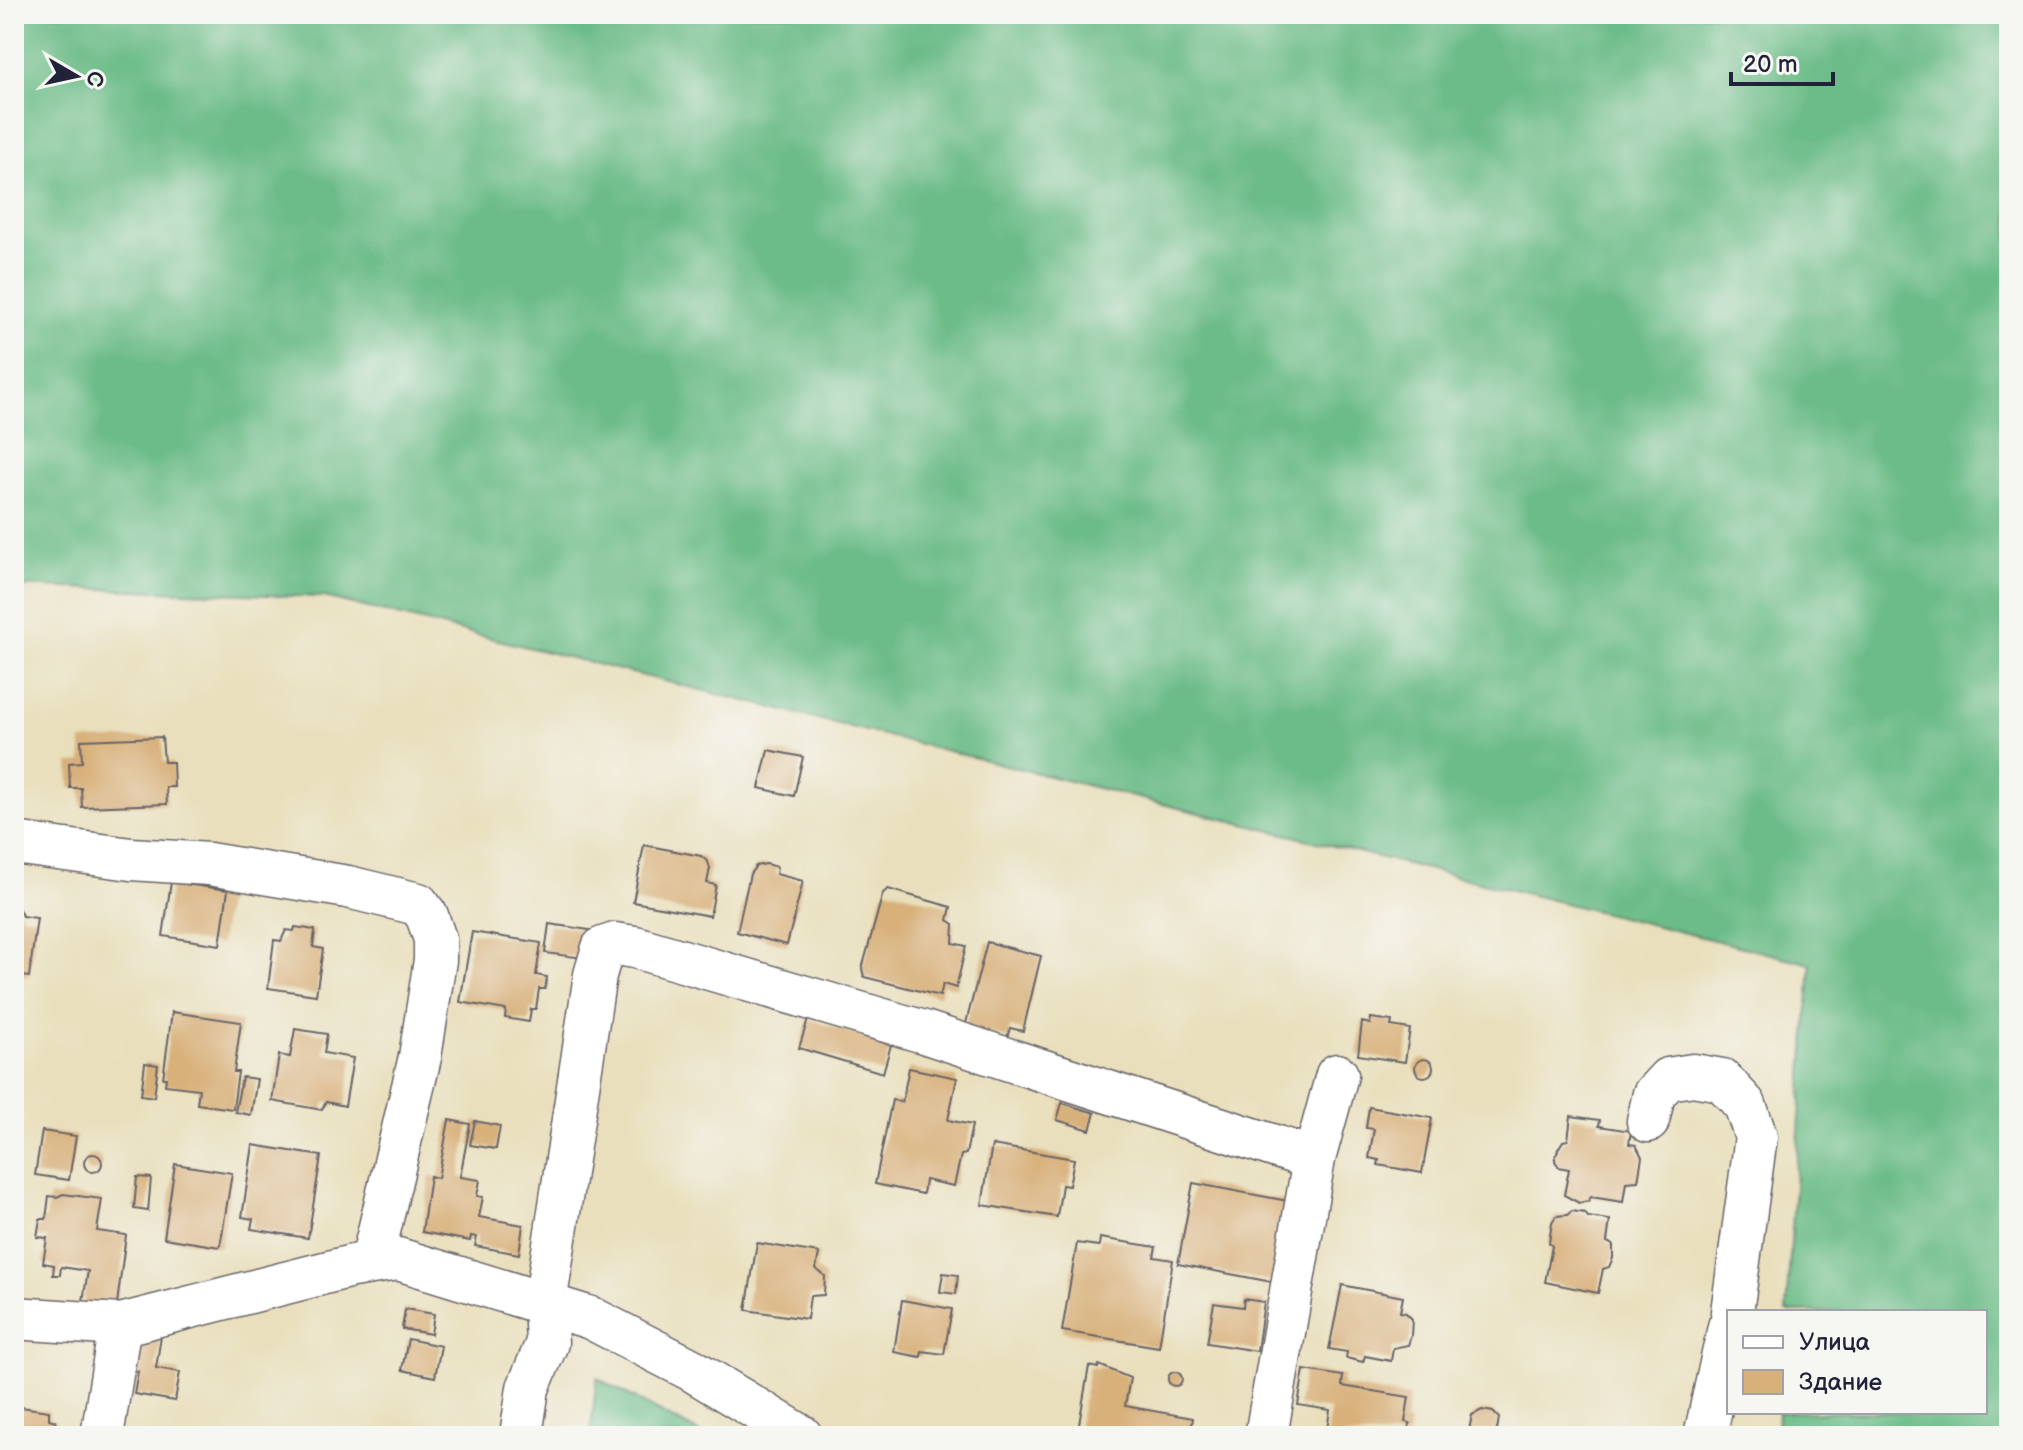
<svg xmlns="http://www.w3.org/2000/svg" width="2023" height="1450" font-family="'Balsamiq Sans',sans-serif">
<rect width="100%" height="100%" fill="#f6f6f2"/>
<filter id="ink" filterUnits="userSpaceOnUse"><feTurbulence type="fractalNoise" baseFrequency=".0125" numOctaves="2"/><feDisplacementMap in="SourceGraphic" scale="16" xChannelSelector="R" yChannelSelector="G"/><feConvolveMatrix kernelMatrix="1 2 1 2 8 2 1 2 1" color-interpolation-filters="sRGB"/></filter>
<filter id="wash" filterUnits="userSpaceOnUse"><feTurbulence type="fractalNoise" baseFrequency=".006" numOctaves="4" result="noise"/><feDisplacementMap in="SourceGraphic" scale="32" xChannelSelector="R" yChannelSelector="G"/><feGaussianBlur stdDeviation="1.8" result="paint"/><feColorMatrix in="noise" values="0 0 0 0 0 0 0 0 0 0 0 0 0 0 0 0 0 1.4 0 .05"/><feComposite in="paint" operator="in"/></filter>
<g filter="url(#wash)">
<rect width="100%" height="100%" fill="#e9dfbc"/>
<!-- forest -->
<path fill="#6cbc87" stroke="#476f61" stroke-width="2" d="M 14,14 L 2009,14 L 2009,1436 L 1777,1436 L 1778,1412 L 1985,1412 L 1985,1312 L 1786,1312 L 1811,964 L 324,597 L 14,586 Z
M 597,1378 L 705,1436 L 590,1436 Z"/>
<g id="blocks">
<!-- building -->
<path fill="#d8b07a" d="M 162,737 L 164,762 L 173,762 L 174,787 L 166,787 L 167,804 L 82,807 L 81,788 L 70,788 L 69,763 L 82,762 L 81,740 Z
M 768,750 L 803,757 L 794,796 L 759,788 Z
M 644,845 L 701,856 L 708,862 L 710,868 L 707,883 L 716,885 L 710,916 L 633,902 Z
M 766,864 L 777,867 L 776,874 L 803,881 L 787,945 L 737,932 L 750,874 L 756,866 Z
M 171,882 L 228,890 L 220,945 L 163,936 Z
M 888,889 L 951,907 L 948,920 L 954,924 L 953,943 L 966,946 L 956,988 L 943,984 L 940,996 L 864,977 L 862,969 L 883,893 Z
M 14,905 L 17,905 L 22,916 L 37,918 L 29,977 L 14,975 Z
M 549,924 L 596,931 L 583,958 L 545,953 Z
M 295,927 L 315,930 L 313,947 L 323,949 L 316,995 L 268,988 L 274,940 L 281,941 L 286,930 L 294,931 Z
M 472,932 L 541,943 L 536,975 L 547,977 L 545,989 L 539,989 L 536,1009 L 531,1009 L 529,1022 L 505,1018 L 506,1010 L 460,1002 Z
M 987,942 L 1041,956 L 1023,1031 L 1010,1028 L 1007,1038 L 965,1027 Z
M 172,1012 L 241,1022 L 234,1072 L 238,1072 L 233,1109 L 197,1104 L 199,1089 L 165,1085 L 166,1078 L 163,1078 Z
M 1371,1018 L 1392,1021 L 1391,1026 L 1410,1029 L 1405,1062 L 1358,1055 L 1362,1022 L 1370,1024 Z
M 808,1019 L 891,1045 L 883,1073 L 799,1048 Z
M 295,1029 L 327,1034 L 324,1053 L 353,1058 L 345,1106 L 326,1102 L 322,1110 L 272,1101 L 279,1055 L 290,1057 Z
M1415 1068a9 9 0 1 1 18 0a9 9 0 1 1-18 0Z
M 145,1063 L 158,1065 L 154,1097 L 141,1095 Z
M 909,1068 L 957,1078 L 948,1120 L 972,1125 L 966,1154 L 961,1155 L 954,1186 L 925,1180 L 923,1194 L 875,1184 L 892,1100 L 902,1102 Z
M 242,1077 L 257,1079 L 251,1115 L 235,1112 Z
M 1062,1103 L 1095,1113 L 1090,1130 L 1057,1120 Z
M 1369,1107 L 1432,1118 L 1422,1173 L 1378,1165 L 1379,1160 L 1369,1158 L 1374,1129 L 1366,1128 Z
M 1571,1116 L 1600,1120 L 1599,1126 L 1631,1131 L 1629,1144 L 1636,1145 L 1642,1157 L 1638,1181 L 1626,1182 L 1623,1202 L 1591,1197 L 1588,1201 L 1579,1203 L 1564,1195 L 1569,1169 L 1559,1167 L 1555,1161 L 1558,1149 L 1563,1141 L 1568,1140 Z
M 449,1120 L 470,1124 L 460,1177 L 480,1180 L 477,1196 L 483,1197 L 479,1217 L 523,1225 L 519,1254 L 475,1246 L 477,1237 L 471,1236 L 470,1241 L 422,1232 L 430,1176 L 438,1178 Z
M 475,1121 L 500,1126 L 496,1149 L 470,1145 Z
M 42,1131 L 76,1136 L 69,1180 L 35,1175 Z
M 253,1145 L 321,1156 L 308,1238 L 251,1229 L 253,1219 L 242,1217 Z
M 992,1145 L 1074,1159 L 1069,1186 L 1062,1185 L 1057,1217 L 982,1205 Z
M84 1163a9 9 0 1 1 18 0a9 9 0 1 1-18 0Z
M 175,1164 L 232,1173 L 220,1247 L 164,1238 Z
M 137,1177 L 151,1178 L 148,1211 L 134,1209 Z
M 1193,1183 L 1288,1201 L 1272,1282 L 1178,1264 Z
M 63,1194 L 102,1199 L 97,1231 L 126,1235 L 117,1304 L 82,1307 L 88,1271 L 61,1267 L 60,1275 L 53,1275 L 54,1265 L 43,1263 L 47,1238 L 37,1237 L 40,1219 L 46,1219 L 49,1196 L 57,1197 Z
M 1572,1211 L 1585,1213 L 1588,1217 L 1610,1220 L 1607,1242 L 1613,1245 L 1613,1258 L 1609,1267 L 1603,1269 L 1598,1293 L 1545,1282 L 1552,1246 L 1549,1243 L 1552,1222 L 1556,1216 L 1567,1215 Z
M 1100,1238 L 1156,1247 L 1154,1257 L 1173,1260 L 1159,1347 L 1062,1331 L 1077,1243 L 1099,1246 Z
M 757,1243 L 819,1253 L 816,1269 L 825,1276 L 824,1295 L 810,1296 L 807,1319 L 746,1310 Z
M 943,1273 L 958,1275 L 956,1294 L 940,1292 Z
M 1342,1285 L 1403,1297 L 1400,1312 L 1406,1313 L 1412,1319 L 1411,1336 L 1408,1345 L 1393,1348 L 1391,1361 L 1365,1356 L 1363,1362 L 1346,1358 L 1347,1352 L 1329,1349 Z
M 1244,1299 L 1264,1302 L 1257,1351 L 1207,1343 L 1214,1303 L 1243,1307 Z
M 902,1300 L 952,1309 L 944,1354 L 922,1351 L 921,1357 L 894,1352 Z
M 405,1309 L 434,1314 L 431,1334 L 402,1329 Z
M 161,1336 L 156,1368 L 180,1372 L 175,1401 L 134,1394 L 138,1371 L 127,1369 L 131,1340 Z
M 408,1339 L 441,1346 L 435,1377 L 402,1370 Z
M 1099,1365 L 1130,1378 L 1125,1406 L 1193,1418 L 1190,1436 L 1077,1436 L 1089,1366 L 1098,1368 Z
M 1304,1370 L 1343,1376 L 1342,1386 L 1409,1397 L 1405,1422 L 1410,1423 L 1408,1436 L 1326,1436 L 1330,1410 L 1298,1405 Z
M1168 1379a7 7 0 1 1 14 0a7 7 0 1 1-14 0Z
M 14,1406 L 49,1411 L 49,1419 L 56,1421 L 54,1430 L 62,1431 L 61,1436 L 14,1436 Z
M 1482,1410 L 1493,1412 L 1499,1418 L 1496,1436 L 1468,1436 L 1472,1415 Z"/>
</g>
</g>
<g filter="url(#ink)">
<use href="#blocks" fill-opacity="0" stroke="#686468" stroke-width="2"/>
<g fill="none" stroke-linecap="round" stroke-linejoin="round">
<defs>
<path id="minor" d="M 14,843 L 131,859 L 209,864 L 348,887 L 418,904 L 427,916 L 435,939 L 435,960 L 420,1057 L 372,1261
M 1648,1121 L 1654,1094 L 1668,1079 L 1693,1075 L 1722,1080 L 1745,1105 L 1756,1137 L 1732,1312
M 1314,1159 L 1337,1075
M 14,1318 L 120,1325 L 352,1266 L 398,1259 L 591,1318 L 692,1370 L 801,1436
M 102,1436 L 120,1325
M 521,1436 L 528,1388 L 547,1343 L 545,1304 L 595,975 L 603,948 L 615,944 L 635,947 L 924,1032 L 1314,1159 L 1266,1436
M 1705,1436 L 1729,1327"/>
</defs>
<!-- minor casing -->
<use href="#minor" stroke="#686468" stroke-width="45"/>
<!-- minor -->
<use href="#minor" stroke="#fff" stroke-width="42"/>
</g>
</g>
<!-- margin -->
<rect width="2023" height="1450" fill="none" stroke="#f6f6f2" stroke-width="48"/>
<!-- legend -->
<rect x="1727" y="1310" width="260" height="104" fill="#f6f6f2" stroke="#a1a1a9" stroke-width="2"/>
<rect x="1743" y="1336" width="40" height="12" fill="#ffffff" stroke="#a1a1a9" stroke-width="2"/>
<text x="1799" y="1350" font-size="24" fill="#22223b">Улица</text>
<rect x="1743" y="1370" width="40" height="24" fill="#d8b07a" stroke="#a1a1a9" stroke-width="2"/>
<text x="1799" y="1390" font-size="24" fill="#22223b">Здание</text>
<!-- north arrow -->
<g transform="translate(76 76) rotate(99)" stroke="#f6f6f2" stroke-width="6" paint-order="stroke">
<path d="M0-6L14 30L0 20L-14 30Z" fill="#22223b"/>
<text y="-12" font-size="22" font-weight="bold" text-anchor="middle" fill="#22223b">С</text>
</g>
<!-- scale -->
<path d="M1731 72v12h102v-12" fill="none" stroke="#22223b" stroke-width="4"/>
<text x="1743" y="72" font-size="24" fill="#22223b" stroke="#f6f6f2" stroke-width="6" paint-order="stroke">20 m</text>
</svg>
